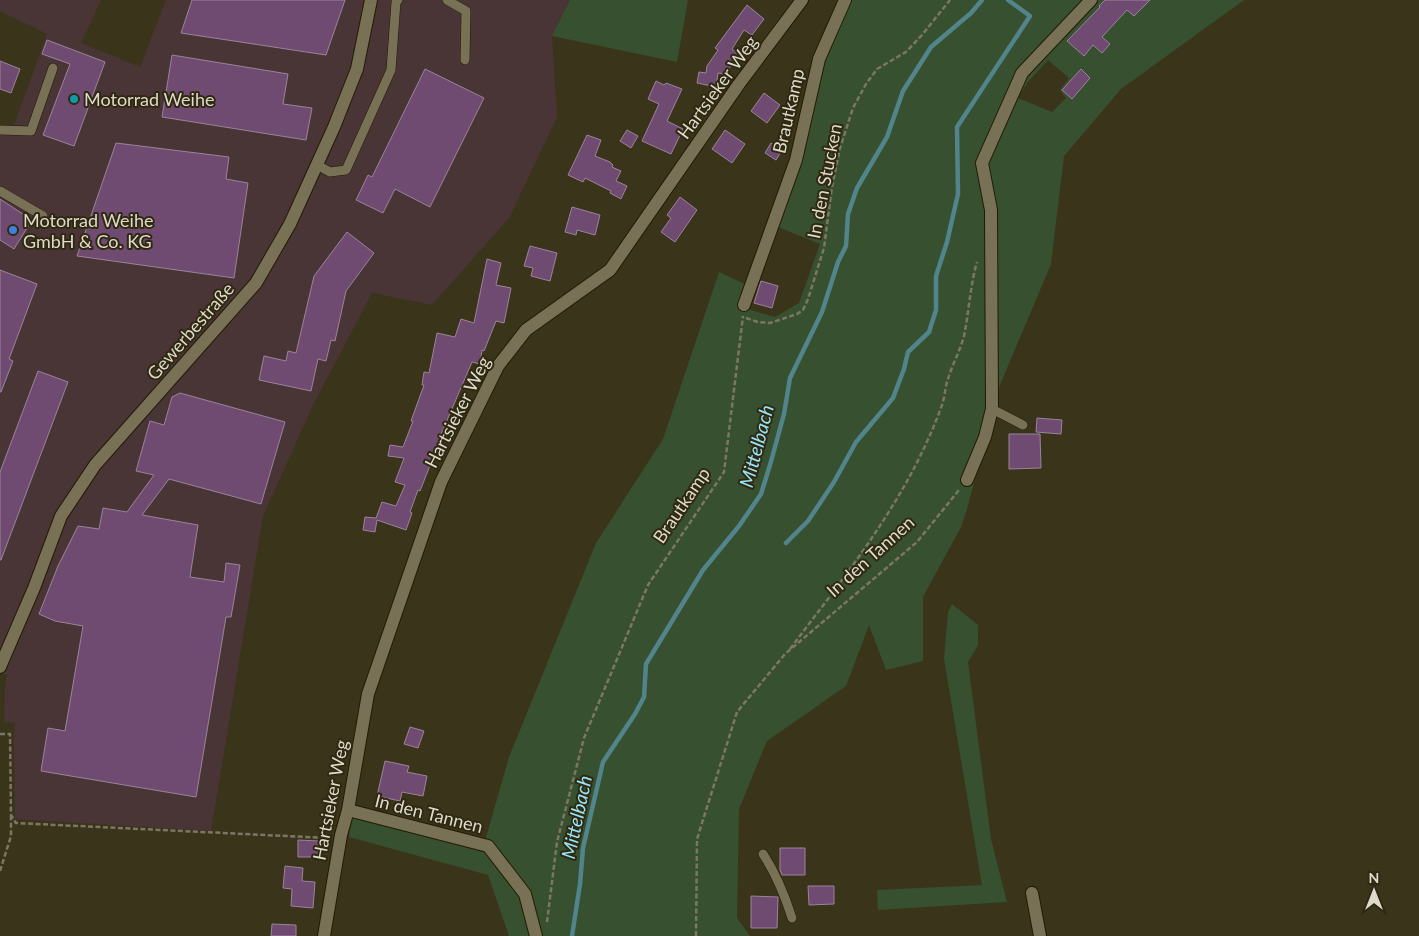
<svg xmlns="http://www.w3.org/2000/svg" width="1419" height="936" font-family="Lato,sans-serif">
<rect width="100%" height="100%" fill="#3a341b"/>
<!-- commercial -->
<path fill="#4a3536" d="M 0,0 L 101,0 L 81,43 L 140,67 L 166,0 L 570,0 L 552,36 L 557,117 L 509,218 L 432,305 L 372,293 L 313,405 L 263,516 L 211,831 L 15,819 L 14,737 L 15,723 L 4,722 L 5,687 L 7,675 L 0,673 L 0,125 L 14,125 L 47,34 L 0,11 Z"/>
<!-- green -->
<path fill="#37502f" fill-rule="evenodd" d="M 570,0 L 688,0 L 677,62 L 552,36 Z
M 850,0 L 1244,0 L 1121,89 L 1064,156 L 1051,264 L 1000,385 L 967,509 L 961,527 L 923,597 L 923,661 L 886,670 L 869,625 L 846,686 L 767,741 L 739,809 L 737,918 L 750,936 L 509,936 L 488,875 L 349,837 L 352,815 L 485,841 L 509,757 L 596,543 L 663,439 L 719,272 L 747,285 L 740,307 L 775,317 L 799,303 L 820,244 L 778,227 L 824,58 ZM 1048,60 L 1069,78 L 1060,90 L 1066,98 L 1052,112 L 1018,98 L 1027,83 Z
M 952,604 L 978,625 L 978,645 L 968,662 L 991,839 L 1007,902 L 878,910 L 877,890 L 982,885 L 944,659 L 948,612 Z"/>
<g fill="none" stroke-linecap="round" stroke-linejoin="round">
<!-- stream -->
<path stroke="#51848b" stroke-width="4.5" d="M 786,543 L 808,521 L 834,482 L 856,442 L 893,398 L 904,369 L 908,352 L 929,332 L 936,310 L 936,276 L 947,242 L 958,194 L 957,127 L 1030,16 L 1008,0
M 572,936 L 580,884 L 583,848 L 603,762 L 635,714 L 644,697 L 646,664 L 703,570 L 739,526 L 761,494 L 770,465 L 784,414 L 790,378 L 822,312 L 838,262 L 846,246 L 848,214 L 857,188 L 887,137 L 903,91 L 931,47 L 971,13 L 982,0"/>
</g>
<!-- building -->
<path fill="#704b71" stroke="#998499" d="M 192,0 L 345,0 L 326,55 L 181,33 Z
M 1105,0 L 1150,0 L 1134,16 L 1127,10 L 1102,37 L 1110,44 L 1102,53 L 1093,45 L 1084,56 L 1067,41 L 1100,7 L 1099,6 Z
M 747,5 L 764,19 L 752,35 L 744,30 L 732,49 L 739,55 L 728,70 L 726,69 L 723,74 L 718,73 L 716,87 L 697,83 L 699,72 L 706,73 L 707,66 L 718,50 L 715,48 Z
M 47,40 L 105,62 L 74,146 L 43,135 L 70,64 L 42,54 Z
M 172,55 L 288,74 L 283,104 L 312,108 L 306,140 L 162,117 Z
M 0,61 L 20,69 L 11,93 L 0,89 Z
M 425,69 L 484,98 L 430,207 L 395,189 L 383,213 L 356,200 L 368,175 L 372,177 Z
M 1081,69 L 1090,78 L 1072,99 L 1062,90 Z
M 656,81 L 664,85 L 666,83 L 682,89 L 667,121 L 683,129 L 671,154 L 642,141 L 659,104 L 648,99 Z
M 764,93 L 780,105 L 767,123 L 751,111 Z
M 627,130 L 638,136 L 631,148 L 620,141 Z
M 725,130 L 745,144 L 732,163 L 712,149 Z
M 587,135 L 601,140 L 595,156 L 610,162 L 613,165 L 612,167 L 621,171 L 616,181 L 627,186 L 621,199 L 610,193 L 611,191 L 585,178 L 583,182 L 568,175 Z
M 116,143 L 229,157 L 226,179 L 248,183 L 234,278 L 77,256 Z
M 771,143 L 782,150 L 776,160 L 765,153 Z
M 680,197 L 697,210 L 675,242 L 661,232 L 671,218 L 667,215 Z
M 0,199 L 32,220 L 14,249 L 0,240 Z
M 572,207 L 600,215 L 595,235 L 577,230 L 576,235 L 565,232 Z
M 347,232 L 374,253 L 346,291 L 335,341 L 331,340 L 326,361 L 318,359 L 311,391 L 259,380 L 264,356 L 286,361 L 288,351 L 296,353 L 314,276 Z
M 530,246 L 557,253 L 550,281 L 531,276 L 533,268 L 524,266 Z
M 487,259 L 501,263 L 496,285 L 511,288 L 504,323 L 496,321 L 484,351 L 482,350 L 480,364 L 472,362 L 439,439 L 440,440 L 420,491 L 418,490 L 410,512 L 412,513 L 406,530 L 377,520 L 375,532 L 363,530 L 365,517 L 376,518 L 382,502 L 396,506 L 405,485 L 395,482 L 404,458 L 388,456 L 390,445 L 403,447 L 413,421 L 411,421 L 424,385 L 422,385 L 424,372 L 429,373 L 437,333 L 455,337 L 461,319 L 474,323 Z
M 0,270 L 37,284 L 9,359 L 13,361 L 1,392 L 0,392 Z
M 761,281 L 778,286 L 772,308 L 754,303 Z
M 38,371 L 68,382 L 1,560 L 0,560 L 0,472 Z
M 180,393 L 285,422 L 261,504 L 169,479 L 142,515 L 198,525 L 190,577 L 224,582 L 226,563 L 240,565 L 231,617 L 226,617 L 196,797 L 41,771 L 48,728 L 65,731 L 83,626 L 55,621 L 39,614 L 58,566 L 78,526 L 99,529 L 103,508 L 127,512 L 154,475 L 136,471 L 150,421 L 164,425 L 172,397 Z
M 1037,418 L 1062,420 L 1061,434 L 1036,432 Z
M 1009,434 L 1040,434 L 1041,468 L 1009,469 Z
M 410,727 L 424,731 L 418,748 L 404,744 Z
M 385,761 L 409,766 L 407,772 L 427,776 L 423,796 L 402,792 L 400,801 L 377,796 Z
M 298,840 L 319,841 L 318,857 L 298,857 Z
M 780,848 L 805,848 L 805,875 L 782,875 L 780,870 Z
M 285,866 L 303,868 L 302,881 L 315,882 L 313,908 L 291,906 L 292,889 L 283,888 Z
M 808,886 L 834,886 L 834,904 L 809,905 Z
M 751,896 L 778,897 L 777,928 L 751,928 Z
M 272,924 L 296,925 L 296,936 L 271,936 Z"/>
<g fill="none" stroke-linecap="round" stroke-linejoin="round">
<defs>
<path id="lane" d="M 447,0 L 466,11 L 465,60
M 0,130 L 31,131 L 53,68
M 317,165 L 330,172 L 346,170 L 391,70 L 396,2 L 398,0
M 0,191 L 43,216
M 992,409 L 1023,425
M 763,854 C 776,874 785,896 792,918"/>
<path id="street" d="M 744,305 L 796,160 L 819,59 L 845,0
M 967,480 L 985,437 L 992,409 L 991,210 L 982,163 L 1022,73 L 1091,0
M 0,667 L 34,588 L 61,516 L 95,465 L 256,283 L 290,224 L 334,127 L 357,69 L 371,0
M 348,810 L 488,846 L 525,894 L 536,936
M 1032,893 L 1040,936
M 324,936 L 341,835 L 348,810 L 368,694 L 441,482 L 498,366 L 526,330 L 610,270 L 739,84 L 802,0"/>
</defs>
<!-- lane casing -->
<use href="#lane" stroke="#221b03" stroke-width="10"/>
<!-- street casing -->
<use href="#street" stroke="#221b03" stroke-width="14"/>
<!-- path -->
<path stroke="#7c7762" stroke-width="2.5" stroke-dasharray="5 2.5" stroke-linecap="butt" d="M 746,318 L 758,322 L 770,323 L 797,314 L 803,310 L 808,299 L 824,248 L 832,187 L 840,148 L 853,108 L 866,84 L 877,69 L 906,52 L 922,35 L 950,0
M 790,649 C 848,572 909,497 942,405 C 945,397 945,387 948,379 C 952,365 960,351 964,336 C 969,312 970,286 977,262
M 0,734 L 10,734 L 11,815 L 16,823 L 327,838
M 0,871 L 11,836 L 11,816
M 547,922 L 557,842 L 584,738 L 648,585 L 724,472 L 743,316
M 696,936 L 697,839 L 737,712 L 785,654 L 917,542 L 959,490"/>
<!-- lane -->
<use href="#lane" stroke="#787156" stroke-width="9"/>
<!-- street -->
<use href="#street" stroke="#787156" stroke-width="12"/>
</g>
<!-- markers -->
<circle fill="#0f9aa8" stroke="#302911" stroke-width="2" cx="74" cy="99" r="5"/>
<circle fill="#3f7fe0" stroke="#302911" stroke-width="2" cx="13" cy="230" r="5"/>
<g text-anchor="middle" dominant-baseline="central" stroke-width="4" stroke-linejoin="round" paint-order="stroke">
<!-- street labels -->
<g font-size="18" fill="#dedacc" stroke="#302911">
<text transform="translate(717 87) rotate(-54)">Hartsieker Weg</text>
<text transform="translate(788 111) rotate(-77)">Brautkamp</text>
<text transform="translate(824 181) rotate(-79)">In den Stucken</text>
<text transform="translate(190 331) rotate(-49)">Gewerbestraße</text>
<text transform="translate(457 412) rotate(-63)">Hartsieker Weg</text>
<text transform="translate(681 505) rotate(-56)">Brautkamp</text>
<text transform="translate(870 556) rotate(-42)">In den Tannen</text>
<text transform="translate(330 800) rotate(-79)">Hartsieker Weg</text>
<text transform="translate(429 813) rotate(14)">In den Tannen</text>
</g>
<!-- poi labels -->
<g font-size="18" fill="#dedacc" stroke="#302911" text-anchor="start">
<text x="84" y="99">Motorrad Weihe</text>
<text x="23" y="220">Motorrad Weihe<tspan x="23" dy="21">GmbH &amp; Co. KG</tspan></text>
</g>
<!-- water labels -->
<g font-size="19" font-style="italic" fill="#96e5fa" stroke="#302911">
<text transform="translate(756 446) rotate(-75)">Mittelbach</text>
<text transform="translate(576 817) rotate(-78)">Mittelbach</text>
</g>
</g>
<!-- north arrow -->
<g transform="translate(1374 891)" stroke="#302911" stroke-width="4" paint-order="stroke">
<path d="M0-4L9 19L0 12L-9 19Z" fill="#dedacc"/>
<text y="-8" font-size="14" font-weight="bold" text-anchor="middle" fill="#dedacc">N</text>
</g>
</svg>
